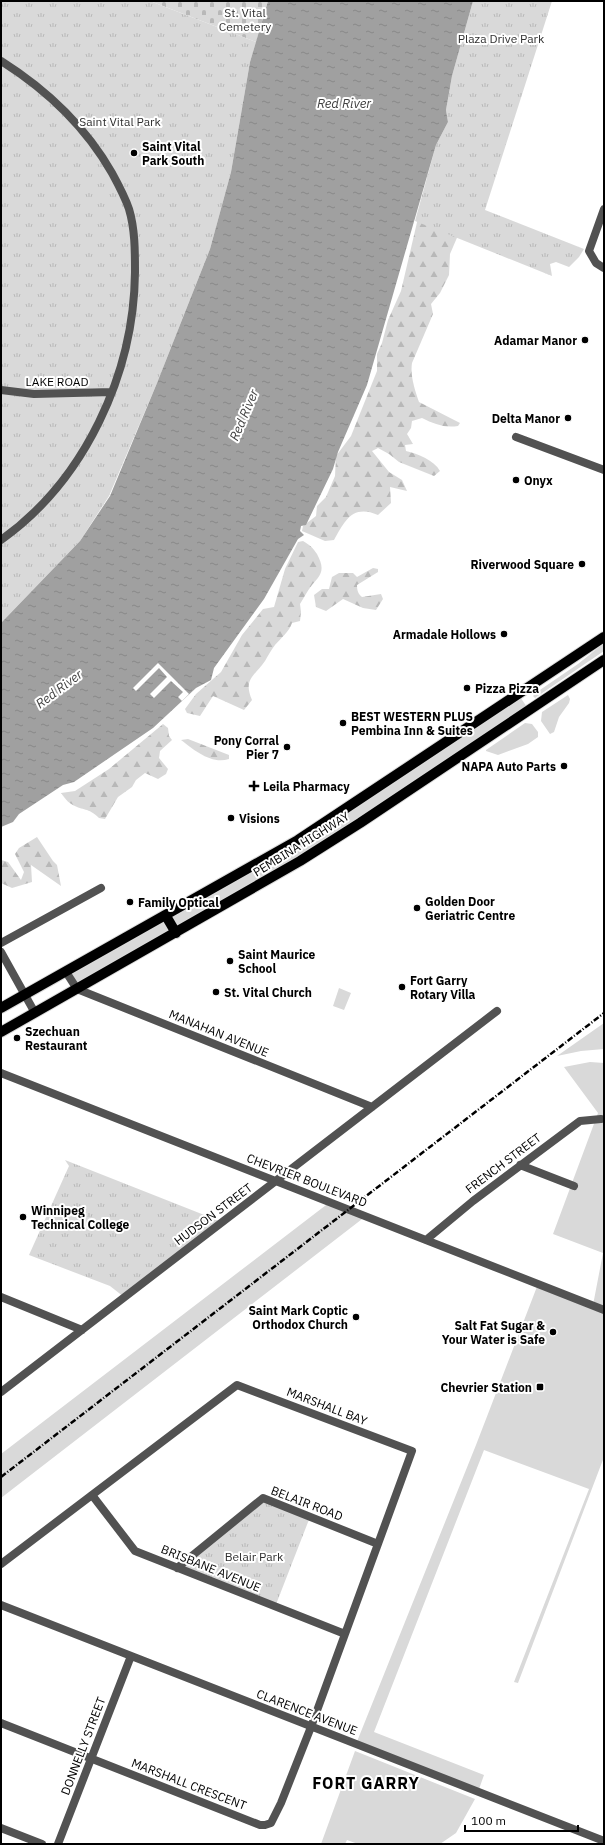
<svg xmlns="http://www.w3.org/2000/svg" width="605" height="1845" font-family="'IBM Plex Sans',sans-serif">
<defs>
<pattern id="forest-firs" width="22" height="20" patternUnits="userSpaceOnUse"><rect width="22" height="20" fill="#d9d9d9"/><path d="M5 1l3.5 6h-7zM16 11l3.5 6h-7z" fill="#b8b8b8"/></pattern>
<pattern id="cemetery-stones" width="16" height="16" patternUnits="userSpaceOnUse"><rect width="16" height="16" fill="#d9d9d9"/><path d="M2 7V4a2 2 0 0 1 4 0v3zM10 15v-3a2 2 0 0 1 4 0v3z" fill="#b8b8b8"/></pattern>
<pattern id="park-tufts" width="24" height="20" patternUnits="userSpaceOnUse"><rect width="24" height="20" fill="#d9d9d9"/><path d="M3 7l-1-3M5 7V3M7 7l1-3M15 17l-1-3M17 17v-4M19 17l1-3" fill="none" stroke="#b8b8b8"/></pattern>
<pattern id="water-ripples" width="26" height="14" patternUnits="userSpaceOnUse"><rect width="26" height="14" fill="#a0a0a0"/><path d="M2 4q2-2 4 0t4 0M15 11q2-2 4 0t4 0" fill="none" stroke="#888"/></pattern>
</defs>
<rect width="100%" height="100%" fill="#fff"/>
<!-- green -->
<path fill="#d9d9d9" d="M 604,643 L 604,651 L 535,698 L 533,696 L 537,692 L 578,664 Z
M 518,694 L 529,710 L 342,835 L 77,990 L 66,972 L 260,863 Z
M 568,695 L 570,699 L 569,703 L 559,717 L 554,732 L 550,734 L 541,721 L 542,712 Z
M 525,723 L 532,724 L 538,732 L 538,737 L 528,744 L 498,755 L 486,751 L 486,750 Z
M 339,988 L 351,993 L 344,1010 L 333,1006 Z
M 604,1023 L 604,1049 L 581,1051 L 557,1056 Z
M 590,1062 L 604,1063 L 604,1457 L 518,1683 L 514,1682 L 589,1489 L 484,1450 L 374,1732 L 484,1775 L 478,1792 L 356,1744 L 476,1445 L 538,1284 L 593,1305 L 603,1253 L 553,1234 L 598,1113 L 564,1067 Z
M 330,1202 L 366,1216 L 1,1498 L 1,1454 Z
M 355,1751 L 475,1799 L 456,1833 L 440,1844 L 358,1844 L 347,1840 L 345,1844 L 321,1844 Z"/>
<!-- forest -->
<path fill="url(#forest-firs)" d="M 418,218 L 459,233 L 450,254 L 449,275 L 440,293 L 431,304 L 433,314 L 412,363 C 410,376 415,390 419,402 L 460,423 L 458,426 C 444,428 434,424 422,418 L 412,421 L 411,428 L 407,434 L 413,444 L 405,445 L 406,451 C 418,454 434,460 440,471 L 434,476 L 399,462 L 389,454 L 378,448 L 372,451 L 389,472 L 402,480 L 407,491 L 390,487 L 391,503 L 378,515 C 352,504 345,521 334,540 L 325,541 L 302,531 L 303,526 L 316,516 L 317,506 L 326,497 L 335,476 L 336,456 L 351,436 L 377,371 L 377,354 L 382,343 L 388,320 L 401,291 Z
M 303,541 C 310,545 313,548 317,554 C 325,569 322,574 312,585 C 307,591 304,598 300,604 L 301,612 L 300,621 L 292,623 C 289,632 281,638 275,645 C 271,650 268,656 265,661 C 254,677 243,679 252,700 L 244,710 L 213,696 L 200,716 L 187,713 L 185,709 L 196,694 L 221,672 L 242,635 L 263,609 L 274,607 L 285,569 L 298,542 Z
M 373,568 L 378,569 L 378,572 L 357,585 C 357,590 358,594 362,597 L 381,594 L 383,599 L 376,610 L 363,608 L 343,599 L 326,611 L 316,607 L 314,595 L 322,589 L 329,589 L 332,577 L 339,573 L 353,573 L 357,577 Z
M 163,724 L 168,728 L 169,736 L 172,740 L 160,751 L 159,758 L 168,769 L 166,774 L 158,779 L 145,773 L 136,780 L 132,787 L 118,797 L 105,819 L 99,818 C 88,807 83,811 73,805 C 68,803 64,797 61,793 L 75,791 L 109,769 Z
M 188,739 L 229,755 L 229,759 C 212,765 194,750 181,740 Z
M 37,837 L 53,861 L 57,865 L 61,886 L 31,865 L 32,882 L 12,888 L 1,883 L 1,860 L 8,862 L 21,880 L 24,872 L 15,854 L 19,848 Z"/>
<!-- cemetery -->
<path fill="url(#cemetery-stones)" d="M 150,1 L 268,1 L 256,42 Z"/>
<!-- park -->
<path fill="url(#park-tufts)" d="M 1,1 L 150,1 L 256,42 L 250,62 L 231,172 L 210,249 L 157,383 L 109,496 L 80,541 L 1,623 Z
M 473,1 L 552,1 L 485,210 L 584,249 L 579,257 L 569,267 L 556,262 L 550,264 L 552,276 L 415,221 L 436,145 L 448,122 L 446,110 L 452,76 Z
M 65,1160 L 222,1222 L 124,1297 L 110,1286 L 29,1255 L 69,1166 Z
M 263,1498 L 310,1517 L 275,1607 L 177,1568 Z"/>
<!-- water -->
<path fill="url(#water-ripples)" d="M 268,1 L 473,1 L 452,76 L 446,110 L 448,122 L 436,145 L 367,385 L 338,452 L 333,469 L 306,525 L 301,526 L 300,531 L 304,535 L 298,539 L 264,599 L 214,668 L 211,680 L 196,688 L 153,728 L 74,782 L 63,785 L 19,814 L 13,822 L 1,827 L 1,623 L 80,541 L 110,496 L 157,383 L 210,249 L 231,172 L 250,62 Z"/>
<!-- pier -->
<path fill="#fff" d="M 158,663 L 189,694 L 182,701 L 178,697 L 183,692 L 171,681 L 154,698 L 150,694 L 167,677 L 159,668 L 136,691 L 133,688 Z"/>
<g fill="none" stroke-linecap="round" stroke-linejoin="round">
<defs>
<path id="major" d="M 166,916 L 176,933
M 1,1008 L 298,840 L 604,637
M 1,1032 L 300,861 L 360,823 L 604,660"/>
</defs>
<!-- major casing -->
<use href="#major" stroke="#dbdbdb" stroke-width="12"/>
<!-- minor -->
<path stroke="#525252" stroke-width="8" d="M 1,61 C 47,90 85,126 112,173 C 118,184 125,197 129,209 C 135,229 135,251 135,272 C 134,374 85,480 1,540
M 604,209 L 589,251 L 596,263 L 604,268
M 1,390 L 34,394 L 112,392
M 516,437 L 604,470
M 1,943 L 101,888
M 1,952 L 35,1013
M 66,972 L 77,989 L 372,1107
M 1,1073 L 604,1310
M 520,1165 L 574,1186
M 426,1240 L 473,1201 L 580,1121 L 601,1119
M 1,1297 L 82,1330
M 1,1392 L 497,1011
M 92,1495 L 135,1551 L 345,1634
M 1,1564 L 237,1385 L 412,1451 L 311,1727 L 281,1803 L 271,1823 L 265,1825 L 260,1825 L 1,1723
M 177,1568 L 263,1498 L 378,1544
M 1,1605 L 604,1841
M 1,1828 L 42,1844
M 58,1844 L 131,1656"/>
<!-- major -->
<use href="#major" stroke="#000" stroke-width="10"/>
<!-- rail -->
<path stroke="#000" stroke-width="2.5" stroke-dasharray="6 2 1 2" stroke-linecap="butt" d="M 1,1477 L 604,1013"/>
</g>
<!-- markers -->
<g fill="#000" stroke="#fff" stroke-width="1.5">
<circle cx="134" cy="153" r="4"/>
<circle cx="585" cy="340" r="4"/>
<circle cx="568" cy="418" r="4"/>
<circle cx="516" cy="480" r="4"/>
<circle cx="582" cy="564" r="4"/>
<circle cx="504" cy="634" r="4"/>
<circle cx="467" cy="688" r="4"/>
<circle cx="343" cy="723" r="4"/>
<circle cx="287" cy="747" r="4"/>
<circle cx="564" cy="766" r="4"/>
<path d="M252 780h4v4h4v4h-4v4h-4v-4h-4v-4h4z"/>
<circle cx="231" cy="818" r="4"/>
<circle cx="130" cy="902" r="4"/>
<circle cx="417" cy="908" r="4"/>
<circle cx="230" cy="961" r="4"/>
<circle cx="402" cy="987" r="4"/>
<circle cx="216" cy="992" r="4"/>
<circle cx="17" cy="1038" r="4"/>
<circle cx="23" cy="1217" r="4"/>
<circle cx="356" cy="1317" r="4"/>
<circle cx="553" cy="1332" r="4"/>
<rect x="536" y="1383" width="8" height="8" rx="2"/>
</g>
<g text-anchor="middle" dominant-baseline="central" stroke-width="4" stroke-linejoin="round" paint-order="stroke">
<!-- park labels -->
<g font-size="12" fill="#303030" stroke="#fff">
<text x="245" y="12">St. Vital<tspan x="245" dy="14">Cemetery</tspan></text>
<text x="501" y="38">Plaza Drive Park</text>
<text x="120" y="121">Saint Vital Park</text>
<text x="254" y="1556">Belair Park</text>
</g>
<!-- poi labels -->
<g font-size="12" font-weight="bold" fill="#000" stroke="#fff" text-anchor="start">
<text x="142" y="146">Saint Vital<tspan x="142" dy="14">Park South</tspan></text>
<text x="577" y="340" text-anchor="end">Adamar Manor</text>
<text x="560" y="418" text-anchor="end">Delta Manor</text>
<text x="524" y="480">Onyx</text>
<text x="574" y="564" text-anchor="end">Riverwood Square</text>
<text x="496" y="634" text-anchor="end">Armadale Hollows</text>
<text x="475" y="688">Pizza Pizza</text>
<text x="351" y="716">BEST WESTERN PLUS<tspan x="351" dy="14">Pembina Inn &amp; Suites</tspan></text>
<text x="279" y="740" text-anchor="end">Pony Corral<tspan x="279" dy="14">Pier 7</tspan></text>
<text x="556" y="766" text-anchor="end">NAPA Auto Parts</text>
<text x="263" y="786">Leila Pharmacy</text>
<text x="239" y="818">Visions</text>
<text x="425" y="901">Golden Door<tspan x="425" dy="14">Geriatric Centre</tspan></text>
<text x="138" y="902">Family Optical</text>
<text x="238" y="954">Saint Maurice<tspan x="238" dy="14">School</tspan></text>
<text x="410" y="980">Fort Garry<tspan x="410" dy="14">Rotary Villa</tspan></text>
<text x="224" y="992">St. Vital Church</text>
<text x="25" y="1031">Szechuan<tspan x="25" dy="14">Restaurant</tspan></text>
<text x="31" y="1210">Winnipeg<tspan x="31" dy="14">Technical College</tspan></text>
<text x="348" y="1310" text-anchor="end">Saint Mark Coptic<tspan x="348" dy="14">Orthodox Church</tspan></text>
<text x="545" y="1325" text-anchor="end">Salt Fat Sugar &amp;<tspan x="545" dy="14">Your Water is Safe</tspan></text>
<text x="532" y="1387" text-anchor="end">Chevrier Station</text>
</g>
<!-- street labels -->
<g font-size="12" fill="#000" stroke="#fff">
<text x="57" y="381">LAKE ROAD</text>
<text transform="translate(301 844) rotate(-32)">PEMBINA HIGHWAY</text>
<text transform="translate(219 1033) rotate(22)">MANAHAN AVENUE</text>
<text transform="translate(503 1163) rotate(-37)">FRENCH STREET</text>
<text transform="translate(307 1180) rotate(21)">CHEVRIER BOULEVARD</text>
<text transform="translate(213 1214) rotate(-37)">HUDSON STREET</text>
<text transform="translate(327 1406) rotate(21)">MARSHALL BAY</text>
<text transform="translate(307 1503) rotate(21)">BELAIR ROAD</text>
<text transform="translate(211 1568) rotate(22)">BRISBANE AVENUE</text>
<text transform="translate(307 1712) rotate(21)">CLARENCE AVENUE</text>
<text transform="translate(83 1746) rotate(-69)">DONNELLY STREET</text>
<text transform="translate(189 1784) rotate(21)">MARSHALL CRESCENT</text>
</g>
<!-- water labels -->
<g font-size="13" font-style="italic" fill="#414141" stroke="#fff">
<text x="344" y="103">Red River</text>
<text transform="translate(244 415) rotate(-67)">Red River</text>
<text transform="translate(59 689) rotate(-37)">Red River</text>
</g>
<!-- district labels -->
<g font-size="16" font-weight="bold" letter-spacing="1" fill="#000" stroke="#fff">
<text x="366" y="1783">FORT GARRY</text>
</g>
</g>
<!-- border -->
<rect width="605" height="1845" fill="none" stroke="#000000" stroke-width="4"/>
<!-- scale -->
<path d="M465 1825v6h113v-6" fill="none" stroke="#000000" stroke-width="2"/>
<text x="471" y="1825" font-size="12" fill="#000000" stroke="#ffffff" stroke-width="3" paint-order="stroke">100 m</text>
</svg>
